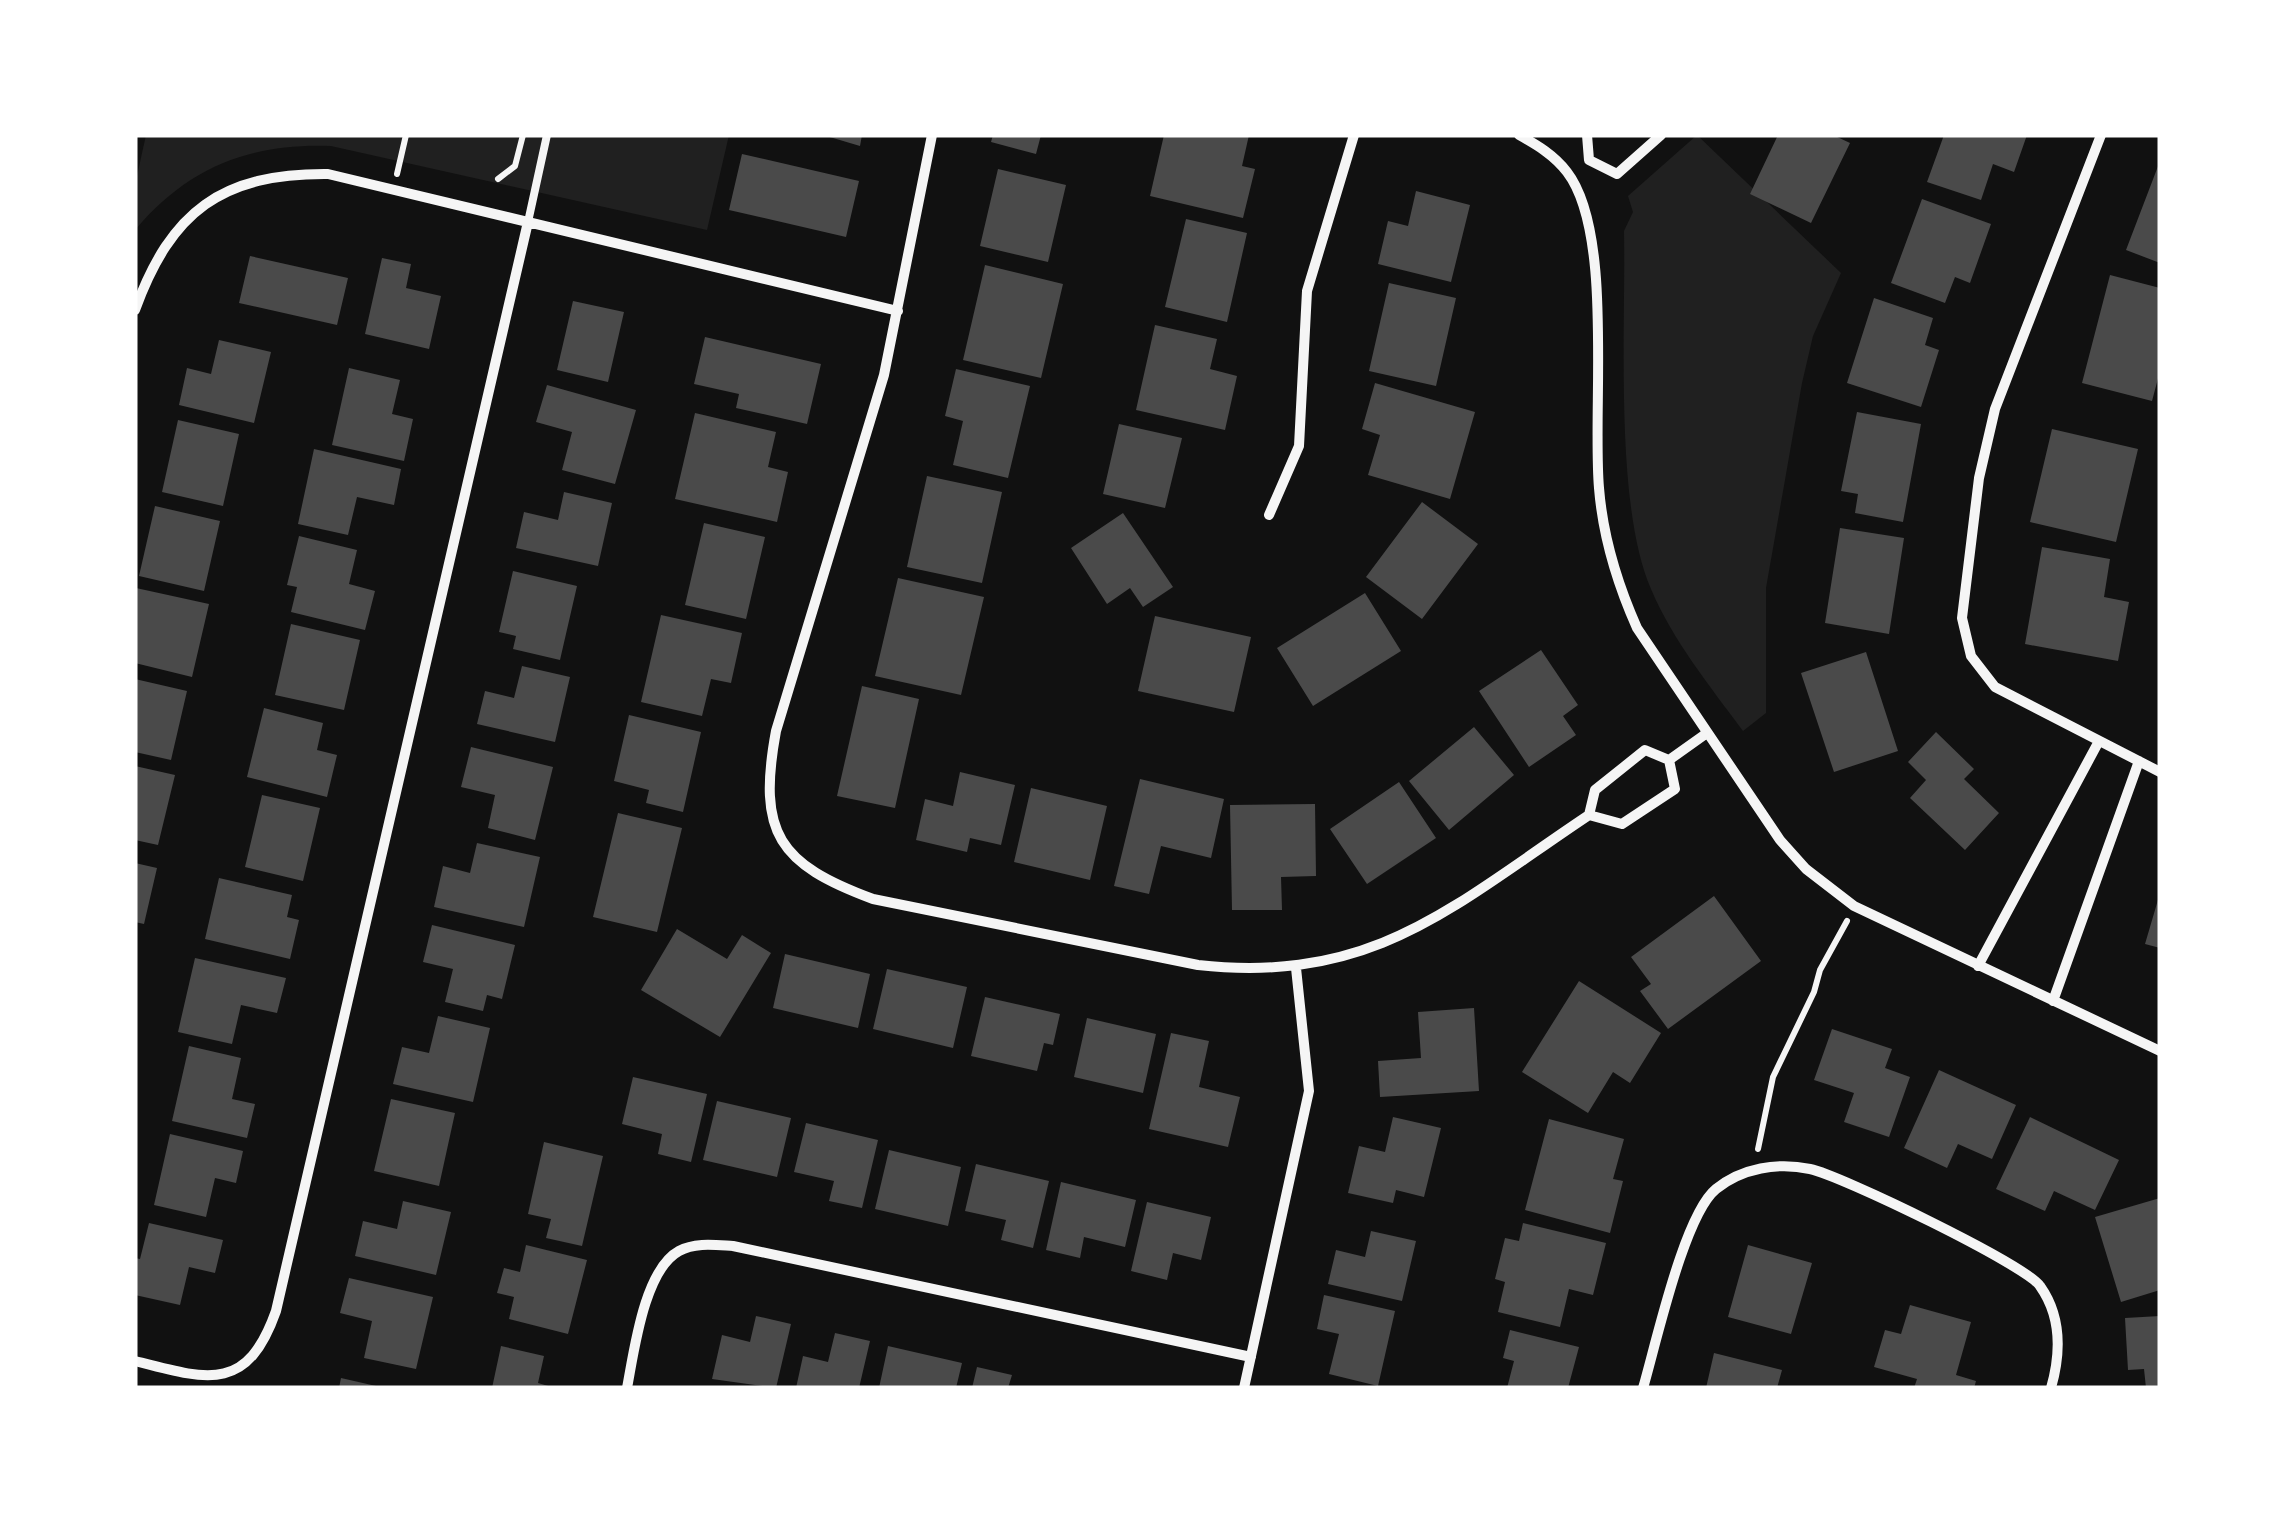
<svg xmlns="http://www.w3.org/2000/svg" width="2295" height="1523" font-family="Ubuntu,sans-serif">
<rect width="100%" height="100%" fill="#111"/>
<!-- green -->
<path fill="#202020" d="M 146,135 L 729,135 L 707,230 L 331,146 C 250,143 188,167 135,230 L 135,185 Z
M 1697,135 L 1841,273 L 1813,336 L 1802,383 L 1766,588 L 1766,713 L 1743,731 C 1710,686 1673,641 1651,589 C 1614,504 1626,328 1624,231 L 1633,212 L 1628,196 Z"/>
<!-- building -->
<path fill="#4a4a4a" d="M 823,135 L 862,135 L 860,146 Z
M 993,135 L 1041,135 L 1036,154 L 991,142 Z
M 1164,135 L 1249,135 L 1242,166 L 1255,169 L 1243,218 L 1150,196 Z
M 1778,135 L 1833,135 L 1850,143 L 1811,223 L 1750,194 Z
M 1944,135 L 2027,135 L 2014,172 L 1993,164 L 1981,200 L 1927,182 Z
M 742,154 L 859,181 L 846,237 L 729,210 Z
M 2160,161 L 2160,263 L 2126,250 Z
M 998,169 L 1066,185 L 1048,262 L 980,246 Z
M 1416,191 L 1470,205 L 1451,282 L 1378,264 L 1388,221 L 1408,226 Z
M 1922,199 L 1991,224 L 1970,283 L 1955,277 L 1945,303 L 1891,283 Z
M 1186,219 L 1247,233 L 1227,322 L 1165,307 Z
M 250,256 L 348,278 L 337,325 L 239,303 Z
M 382,258 L 411,264 L 406,288 L 441,296 L 429,349 L 365,334 Z
M 985,265 L 1063,284 L 1041,378 L 963,360 Z
M 2110,275 L 2160,288 L 2160,371 L 2152,401 L 2082,383 Z
M 1389,283 L 1456,298 L 1436,386 L 1369,371 Z
M 1874,298 L 1933,318 L 1925,345 L 1939,350 L 1921,407 L 1847,383 Z
M 573,301 L 624,312 L 608,382 L 557,370 Z
M 1155,325 L 1217,339 L 1210,369 L 1237,376 L 1225,430 L 1136,410 Z
M 705,337 L 821,364 L 807,424 L 736,408 L 739,394 L 694,384 Z
M 219,340 L 271,352 L 254,423 L 179,405 L 187,368 L 211,374 Z
M 349,368 L 400,380 L 392,414 L 413,419 L 404,461 L 332,445 Z
M 956,369 L 1030,386 L 1008,478 L 953,465 L 963,421 L 945,416 Z
M 1375,383 L 1475,412 L 1450,499 L 1368,475 L 1380,435 L 1362,429 Z
M 547,385 L 636,410 L 615,484 L 562,470 L 572,432 L 536,422 Z
M 1857,412 L 1921,424 L 1903,522 L 1855,513 L 1858,494 L 1841,491 Z
M 695,413 L 776,432 L 768,467 L 788,472 L 777,522 L 675,499 Z
M 178,420 L 239,434 L 223,506 L 162,492 Z
M 1119,424 L 1182,438 L 1165,508 L 1103,494 Z
M 2052,429 L 2138,449 L 2116,542 L 2030,522 Z
M 314,449 L 401,469 L 394,505 L 357,497 L 348,535 L 298,524 Z
M 927,476 L 1002,492 L 982,583 L 907,567 Z
M 564,492 L 612,503 L 598,566 L 516,548 L 524,512 L 558,520 Z
M 1422,502 L 1478,544 L 1422,619 L 1366,577 Z
M 155,506 L 220,521 L 204,591 L 139,576 Z
M 1123,513 L 1173,587 L 1143,607 L 1130,588 L 1107,604 L 1071,548 Z
M 704,523 L 765,537 L 746,619 L 685,605 Z
M 1840,528 L 1904,538 L 1889,634 L 1825,623 Z
M 299,536 L 357,550 L 349,584 L 375,591 L 365,630 L 291,612 L 297,587 L 287,585 Z
M 2042,547 L 2110,559 L 2104,597 L 2129,602 L 2118,661 L 2025,644 Z
M 513,571 L 577,586 L 560,660 L 513,649 L 516,636 L 499,632 Z
M 898,578 L 984,597 L 961,695 L 875,676 Z
M 136,588 L 209,604 L 192,677 L 135,663 Z
M 1365,593 L 1401,651 L 1313,706 L 1277,648 Z
M 661,615 L 742,633 L 731,683 L 711,679 L 702,716 L 641,702 Z
M 1155,616 L 1251,637 L 1234,712 L 1138,691 Z
M 291,624 L 360,640 L 344,710 L 275,695 Z
M 1541,650 L 1578,705 L 1563,716 L 1576,735 L 1529,767 L 1479,691 Z
M 1866,652 L 1898,751 L 1834,772 L 1801,673 Z
M 522,666 L 570,677 L 555,742 L 477,724 L 485,691 L 514,698 Z
M 135,679 L 187,691 L 171,760 L 135,752 Z
M 862,686 L 919,699 L 895,808 L 837,796 Z
M 264,708 L 323,723 L 317,750 L 337,755 L 327,797 L 247,777 Z
M 629,715 L 701,732 L 683,812 L 646,803 L 649,790 L 614,781 Z
M 1474,727 L 1514,775 L 1449,830 L 1409,781 Z
M 1936,732 L 1974,769 L 1964,779 L 1999,813 L 1965,850 L 1910,798 L 1926,780 L 1908,762 Z
M 471,747 L 553,767 L 535,840 L 488,828 L 495,795 L 461,787 Z
M 135,766 L 175,775 L 158,845 L 135,840 Z
M 960,772 L 1015,785 L 1001,845 L 970,838 L 967,852 L 916,840 L 925,799 L 953,806 Z
M 1140,779 L 1224,799 L 1211,858 L 1161,846 L 1149,894 L 1114,886 Z
M 1399,782 L 1436,838 L 1367,884 L 1330,829 Z
M 1031,788 L 1107,806 L 1090,880 L 1014,862 Z
M 262,795 L 320,808 L 303,881 L 245,867 Z
M 1315,804 L 1316,876 L 1281,877 L 1282,910 L 1232,910 L 1230,805 Z
M 618,813 L 682,828 L 657,932 L 593,917 Z
M 477,843 L 540,857 L 524,927 L 434,907 L 443,866 L 470,873 Z
M 135,863 L 157,868 L 144,924 L 135,922 Z
M 219,878 L 292,895 L 287,917 L 299,920 L 290,959 L 205,939 Z
M 2160,893 L 2160,948 L 2145,944 Z
M 1714,896 L 1761,961 L 1668,1029 L 1640,991 L 1651,984 L 1631,957 Z
M 432,925 L 515,945 L 502,999 L 487,995 L 483,1011 L 445,1002 L 453,969 L 423,962 Z
M 677,929 L 727,959 L 742,935 L 771,953 L 720,1037 L 641,990 Z
M 785,954 L 870,974 L 858,1028 L 773,1008 Z
M 195,958 L 286,978 L 277,1013 L 241,1005 L 232,1044 L 178,1032 Z
M 887,969 L 967,987 L 953,1048 L 873,1029 Z
M 1579,981 L 1661,1033 L 1630,1083 L 1613,1072 L 1588,1113 L 1522,1072 Z
M 985,997 L 1060,1014 L 1053,1045 L 1044,1043 L 1037,1071 L 971,1056 Z
M 1474,1008 L 1479,1091 L 1380,1097 L 1378,1061 L 1421,1058 L 1418,1012 Z
M 438,1016 L 490,1028 L 473,1102 L 393,1084 L 402,1047 L 429,1053 Z
M 1087,1018 L 1156,1034 L 1143,1093 L 1074,1077 Z
M 1832,1029 L 1892,1049 L 1885,1068 L 1910,1077 L 1889,1137 L 1844,1122 L 1854,1093 L 1814,1080 Z
M 1171,1033 L 1209,1041 L 1199,1087 L 1240,1097 L 1228,1147 L 1149,1129 Z
M 189,1046 L 241,1058 L 232,1099 L 255,1104 L 247,1138 L 172,1121 Z
M 1939,1070 L 2016,1105 L 1992,1159 L 1958,1144 L 1947,1168 L 1904,1148 Z
M 633,1077 L 707,1094 L 691,1162 L 658,1154 L 662,1134 L 622,1124 Z
M 391,1099 L 455,1113 L 439,1186 L 374,1171 Z
M 717,1101 L 791,1118 L 777,1177 L 703,1160 Z
M 1393,1117 L 1441,1128 L 1424,1197 L 1396,1190 L 1393,1203 L 1348,1193 L 1359,1146 L 1385,1152 Z
M 2030,1117 L 2119,1160 L 2095,1210 L 2054,1191 L 2045,1211 L 1996,1189 Z
M 1549,1119 L 1624,1139 L 1613,1179 L 1623,1181 L 1610,1233 L 1525,1210 Z
M 806,1123 L 878,1140 L 862,1208 L 829,1201 L 834,1181 L 794,1172 Z
M 170,1134 L 243,1151 L 236,1183 L 215,1178 L 206,1217 L 154,1205 Z
M 544,1142 L 603,1156 L 582,1246 L 546,1238 L 551,1219 L 528,1214 Z
M 889,1150 L 961,1167 L 948,1226 L 875,1209 Z
M 976,1164 L 1049,1181 L 1033,1248 L 1001,1240 L 1006,1220 L 965,1211 Z
M 1061,1182 L 1136,1200 L 1125,1247 L 1084,1237 L 1080,1258 L 1046,1250 Z
M 2160,1198 L 2160,1290 L 2121,1302 L 2095,1217 Z
M 403,1201 L 451,1212 L 436,1275 L 355,1256 L 363,1221 L 397,1229 Z
M 1147,1202 L 1211,1217 L 1201,1260 L 1173,1253 L 1167,1280 L 1131,1271 Z
M 149,1223 L 223,1240 L 215,1273 L 189,1267 L 180,1305 L 135,1295 L 135,1258 L 140,1259 Z
M 1523,1223 L 1606,1243 L 1593,1295 L 1569,1289 L 1560,1327 L 1498,1312 L 1505,1282 L 1495,1279 L 1505,1238 L 1519,1241 Z
M 1371,1231 L 1416,1241 L 1402,1301 L 1328,1284 L 1336,1250 L 1365,1257 Z
M 526,1245 L 587,1260 L 568,1334 L 509,1319 L 514,1297 L 497,1293 L 504,1268 L 520,1272 Z
M 1748,1245 L 1812,1263 L 1791,1334 L 1728,1317 Z
M 349,1278 L 433,1297 L 416,1369 L 364,1358 L 372,1321 L 340,1313 Z
M 1324,1295 L 1395,1311 L 1378,1386 L 1329,1374 L 1339,1334 L 1317,1329 Z
M 1910,1305 L 1971,1322 L 1956,1375 L 1976,1381 L 1974,1388 L 1914,1388 L 1917,1379 L 1874,1367 L 1885,1330 L 1901,1334 Z
M 756,1316 L 791,1324 L 776,1388 L 712,1379 L 722,1335 L 750,1342 Z
M 2160,1316 L 2160,1388 L 2146,1388 L 2144,1369 L 2128,1370 L 2125,1318 Z
M 1510,1330 L 1579,1347 L 1568,1388 L 1507,1388 L 1514,1361 L 1503,1358 Z
M 835,1333 L 870,1341 L 859,1388 L 796,1388 L 803,1356 L 828,1362 Z
M 501,1346 L 544,1356 L 538,1383 L 555,1388 L 492,1388 Z
M 888,1346 L 962,1363 L 956,1388 L 879,1388 Z
M 1714,1353 L 1782,1370 L 1777,1388 L 1706,1388 Z
M 977,1367 L 1012,1375 L 1008,1388 L 972,1388 Z
M 341,1378 L 376,1386 L 376,1388 L 339,1388 Z"/>
<g fill="none" stroke-linecap="round" stroke-linejoin="round">
<!-- path -->
<path stroke="#f5f5f5" stroke-width="6" d="M 397,174 L 406,135
M 498,179 L 515,166 L 523,135
M 1758,1149 L 1773,1077 L 1814,992 L 1820,970 L 1847,921"/>
<!-- service -->
<path stroke="#f5f5f5" stroke-width="8" d="M 528,222 L 547,135"/>
<!-- minor -->
<path stroke="#f5f5f5" stroke-width="10" d="M 932,135 L 884,375 L 776,731 C 757,834 779,864 873,899 L 1198,965 C 1374,984 1451,907 1589,815 L 1595,790 L 1645,750 L 1669,760 L 1675,789 L 1622,824 L 1589,815
M 1519,135 C 1537,145 1554,155 1567,172 C 1614,233 1592,409 1599,488 C 1603,538 1617,583 1637,628 L 1780,840 L 1806,869 L 1854,906 L 2160,1051
M 1587,135 L 1589,160 L 1617,174 L 1661,135
M 2101,135 L 1995,409 L 1979,478 L 1962,618 L 1971,656 L 1995,687 L 2160,772
M 135,310 C 171,211 222,173 328,174 L 898,311
M 1269,515 L 1299,446 L 1307,291 L 1354,135
M 1669,760 L 1707,733
M 1978,966 L 2099,741
M 2053,1001 L 2139,761
M 135,1361 C 208,1380 247,1393 276,1311 L 528,222
M 627,1388 C 634,1352 644,1270 679,1251 C 695,1242 716,1245 733,1246 L 1251,1357
M 1244,1388 L 1309,1091 L 1296,968
M 1643,1388 C 1656,1344 1684,1215 1716,1189 C 1742,1168 1778,1162 1810,1169 C 1840,1175 2026,1265 2040,1286 C 2062,1317 2061,1353 2051,1388"/>
</g>
<!-- border -->
<rect width="2295" height="1523" fill="none" stroke="#ffffff" stroke-width="275"/>
</svg>
